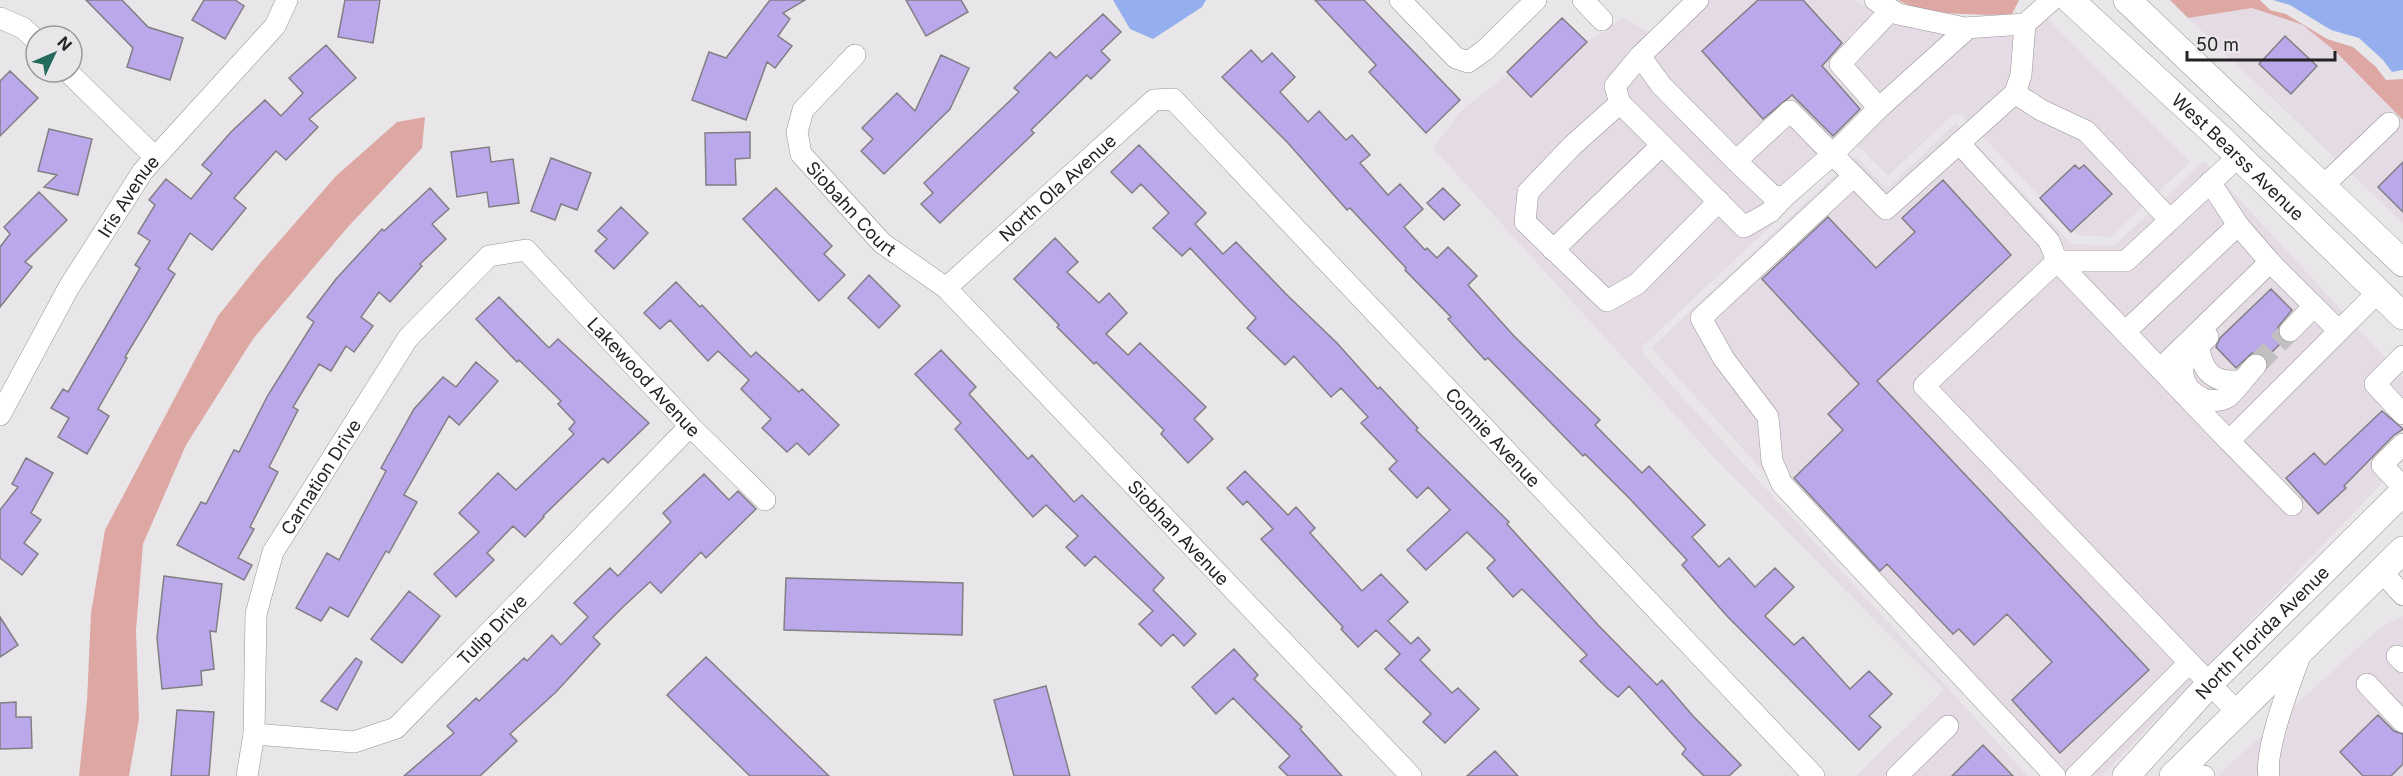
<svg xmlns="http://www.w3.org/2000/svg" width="2403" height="776" font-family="Inter,sans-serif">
<rect width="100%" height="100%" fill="#e9e6e9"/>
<!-- built -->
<path fill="#e4dbe4" d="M 1695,0 L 1854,0 L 1894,24 L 1965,39 L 2025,35 L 2047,18 L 2190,162 L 2111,237 L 2077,235 L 1961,114 L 1955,114 L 1950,117 L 1888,176 L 1862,149 L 1855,147 L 1642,347 L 1644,355 L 2028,776 L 1856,776 L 1944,690 L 1706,449 L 1433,148 L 1462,110 L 1503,78 L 1570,41 L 1593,39 L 1622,18 L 1655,35 Z
M 2252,8 L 2303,25 L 2336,52 L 2403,120 L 2403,223 L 2188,18 Z
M 1956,123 L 2072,244 L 2114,246 L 2204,161 L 2403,377 L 2403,461 L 2102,776 L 2041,776 L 1651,348 L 1855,156 L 1887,189 Z
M 2403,616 L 2403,776 L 2217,776 L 2380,628 Z"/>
<!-- green -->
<path fill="#dda8a4" d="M 1898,0 L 2019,0 L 2012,14 C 1984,16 1922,15 1898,0 Z
M 2170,0 L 2260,0 L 2270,10 L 2286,14 L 2327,39 L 2353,47 L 2376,67 L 2386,80 L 2403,79 L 2403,120 L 2336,52 L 2303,25 L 2252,8 L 2188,18 Z
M 425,117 L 422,148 L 347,228 L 253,339 L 186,445 L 143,544 L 136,630 L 139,719 L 129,776 L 79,776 L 87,701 L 91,613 L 105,530 L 218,316 L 261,262 L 336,176 L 397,122 Z"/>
<!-- water -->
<path fill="#95afee" d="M 1113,0 L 1206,0 L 1202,7 L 1153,39 L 1130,29 Z
M 2273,0 L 2403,0 L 2403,70 L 2392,72 L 2383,60 L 2359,38 L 2331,30 L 2290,5 Z"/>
<!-- building -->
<path fill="#baa8eb" stroke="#807f84" stroke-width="1.5" d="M 86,0 L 122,0 L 148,27 L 183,38 L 170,80 L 127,67 L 133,48 Z
M 204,0 L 235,0 L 244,6 L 225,39 L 192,20 Z
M 345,0 L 380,0 L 373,43 L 338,37 Z
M 770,0 L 805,0 L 783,13 L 790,19 L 778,36 L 792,46 L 775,68 L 767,62 L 746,120 L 692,100 L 709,52 L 726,58 Z
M 906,0 L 961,0 L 968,12 L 926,36 Z
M 1315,0 L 1364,0 L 1460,100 L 1426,133 L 1369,72 L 1376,65 Z
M 1758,0 L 1803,0 L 1842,43 L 1822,66 L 1860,109 L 1833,136 L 1792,95 L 1763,119 L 1702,51 Z
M 1103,14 L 1121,32 L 1101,51 L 1110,60 L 1091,79 L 1087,75 L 1031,130 L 1034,133 L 940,223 L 921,204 L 933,193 L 924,183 L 1019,92 L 1014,88 L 1050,52 L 1056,58 Z
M 1562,18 L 1587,42 L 1531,97 L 1507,72 Z
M 2285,36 L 2317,66 L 2291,94 L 2259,64 Z
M 326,45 L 356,78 L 309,119 L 318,127 L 286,160 L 276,151 L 234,198 L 246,208 L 212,250 L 190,233 L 168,269 L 175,274 L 125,357 L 127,358 L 98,409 L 109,416 L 87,454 L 58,437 L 69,418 L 51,408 L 63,389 L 68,392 L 140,268 L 135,265 L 150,241 L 138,233 L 155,205 L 149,200 L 166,179 L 191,199 L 212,173 L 202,165 L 231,132 L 265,100 L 281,116 L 303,93 L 289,78 Z
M 1251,50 L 1262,62 L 1272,53 L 1295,77 L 1280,92 L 1308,122 L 1319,111 L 1346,140 L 1352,135 L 1370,155 L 1360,163 L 1388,195 L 1400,184 L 1423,209 L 1404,227 L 1425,250 L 1427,248 L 1437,258 L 1448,247 L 1477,276 L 1468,285 L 1514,336 L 1600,420 L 1595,425 L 1642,473 L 1649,466 L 1705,525 L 1692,537 L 1719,567 L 1729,558 L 1755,587 L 1775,568 L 1794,587 L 1765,616 L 1794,645 L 1803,637 L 1850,689 L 1869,671 L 1892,694 L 1869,716 L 1881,727 L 1859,750 L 1727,616 L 1682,565 L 1687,560 L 1630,499 L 1585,454 L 1583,456 L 1488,358 L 1485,360 L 1448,319 L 1451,317 L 1405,270 L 1406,268 L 1350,208 L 1347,210 L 1288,143 L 1222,77 Z
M 941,55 L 969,68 L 950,109 L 884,174 L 861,151 L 873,139 L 862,128 L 897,93 L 915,111 Z
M 10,71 L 38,98 L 0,136 L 0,81 Z
M 49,129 L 92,139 L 78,195 L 44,187 L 57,175 L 38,171 Z
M 750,132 L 750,158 L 735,159 L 736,185 L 706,185 L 705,133 Z
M 1139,145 L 1206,213 L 1195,224 L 1223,254 L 1236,242 L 1286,294 L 1337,343 L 1378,389 L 1380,387 L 1418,428 L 1416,430 L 1509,522 L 1507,524 L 1599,626 L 1657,685 L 1662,680 L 1693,716 L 1741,765 L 1729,776 L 1704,776 L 1682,754 L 1686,749 L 1629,686 L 1618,697 L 1608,689 L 1580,661 L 1587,655 L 1522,589 L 1513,597 L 1487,568 L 1495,560 L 1467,532 L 1426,570 L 1407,550 L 1450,510 L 1428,487 L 1417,498 L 1389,469 L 1397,461 L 1361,423 L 1368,417 L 1341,388 L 1331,397 L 1294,356 L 1285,365 L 1247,328 L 1256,318 L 1190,248 L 1182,256 L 1153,228 L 1169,213 L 1141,184 L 1132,193 L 1111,172 Z
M 489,147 L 491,162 L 513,159 L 519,203 L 489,207 L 487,192 L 457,197 L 451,152 Z
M 551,158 L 591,173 L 577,210 L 561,204 L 555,220 L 531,211 Z
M 2403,162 L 2403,212 L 2378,187 Z
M 2075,165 L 2079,169 L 2084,165 L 2112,194 L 2071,232 L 2040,198 Z
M 1943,180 L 2011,255 L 1877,381 L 2149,670 L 2060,753 L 2012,700 L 2052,662 L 2007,614 L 1974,645 L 1959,629 L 1953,634 L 1887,564 L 1880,571 L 1794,478 L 1843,430 L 1828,414 L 1859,384 L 1762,279 L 1828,217 L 1876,268 L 1915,232 L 1902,218 Z
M 430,188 L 449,209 L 432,224 L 446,239 L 420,264 L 422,266 L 390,302 L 379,292 L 361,317 L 373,326 L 354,352 L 346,346 L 331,371 L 319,364 L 293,407 L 298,410 L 269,467 L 278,472 L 250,527 L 254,529 L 238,558 L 252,565 L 244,580 L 177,545 L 201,502 L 206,504 L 234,450 L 239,452 L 268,395 L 314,322 L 307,317 L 336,279 L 382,229 L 384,231 Z
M 776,188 L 832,246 L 824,254 L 845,275 L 819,301 L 743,219 Z
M 1443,188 L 1460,205 L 1444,220 L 1427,203 Z
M 39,192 L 67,220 L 25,262 L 32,267 L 0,307 L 0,247 L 10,234 L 4,227 Z
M 621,207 L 648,233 L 614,269 L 595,251 L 607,239 L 598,231 Z
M 1055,238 L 1078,262 L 1067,272 L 1099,303 L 1109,293 L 1127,313 L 1106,334 L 1128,355 L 1140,343 L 1206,407 L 1194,419 L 1213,439 L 1188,463 L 1161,434 L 1164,430 L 1096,362 L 1094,364 L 1057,327 L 1059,325 L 1014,279 Z
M 869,275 L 900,306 L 879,328 L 848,298 Z
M 676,282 L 700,307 L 702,305 L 751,357 L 756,352 L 799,392 L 802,389 L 839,425 L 809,455 L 797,443 L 787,452 L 762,428 L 771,419 L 741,389 L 749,380 L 718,351 L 708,361 L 670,320 L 660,329 L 644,313 Z
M 2271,289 L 2292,310 L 2278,327 L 2278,335 L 2283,341 L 2266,358 L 2259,353 L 2252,353 L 2236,368 L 2216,347 L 2220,338 Z
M 499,297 L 549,348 L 558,339 L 649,423 L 608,463 L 603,458 L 543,516 L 544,517 L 525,537 L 513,526 L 487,553 L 494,560 L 456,597 L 434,574 L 479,532 L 459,513 L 498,473 L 516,490 L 574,434 L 569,429 L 575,422 L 558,404 L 561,401 L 519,360 L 517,362 L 476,319 Z
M 941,350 L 976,387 L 969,394 L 1028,459 L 1032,455 L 1074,502 L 1082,495 L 1164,578 L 1153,590 L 1196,634 L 1184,646 L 1173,634 L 1161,646 L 1139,624 L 1153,611 L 1095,556 L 1085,566 L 1066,547 L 1078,536 L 1046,505 L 1033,517 L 955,429 L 961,423 L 915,374 Z
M 476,362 L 498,381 L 459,425 L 449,416 L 404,495 L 417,502 L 389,553 L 386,551 L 348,617 L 330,607 L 321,621 L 296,608 L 327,553 L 339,560 L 386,471 L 381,468 L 414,409 L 443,377 L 456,387 Z
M 2382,411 L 2403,429 L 2394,435 L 2344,486 L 2346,488 L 2318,514 L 2286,478 L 2314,453 L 2325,465 Z
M 26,458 L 53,473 L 31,513 L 41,520 L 24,543 L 38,554 L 22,575 L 0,558 L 0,510 L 18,487 L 12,484 Z
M 1245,471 L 1288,515 L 1296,507 L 1315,528 L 1310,533 L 1362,591 L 1381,574 L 1408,602 L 1388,621 L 1411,644 L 1418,637 L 1430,650 L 1420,660 L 1452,693 L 1458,688 L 1479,709 L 1445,743 L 1423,722 L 1431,714 L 1385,669 L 1400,654 L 1376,630 L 1358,647 L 1341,629 L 1343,627 L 1261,539 L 1273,529 L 1247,501 L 1243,505 L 1227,488 Z
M 704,474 L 729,500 L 738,491 L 756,509 L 706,558 L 701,552 L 661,593 L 650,582 L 624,606 L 593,637 L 600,644 L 556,692 L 510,734 L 517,741 L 480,776 L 404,776 L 454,733 L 447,726 L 476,698 L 479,701 L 524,658 L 527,661 L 552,635 L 561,645 L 588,617 L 574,603 L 610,568 L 618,576 L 671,522 L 663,513 Z
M 164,576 L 222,584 L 216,632 L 210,631 L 214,669 L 201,671 L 202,685 L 162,689 L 157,638 Z
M 786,578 L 963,583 L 962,635 L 784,630 Z
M 409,591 L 440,616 L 402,663 L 371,639 Z
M 0,617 L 18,645 L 0,657 Z
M 1234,649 L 1258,675 L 1254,679 L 1302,727 L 1300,729 L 1342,776 L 1288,776 L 1279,767 L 1290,756 L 1233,698 L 1216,714 L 1192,687 Z
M 706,657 L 829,776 L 750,776 L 667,695 Z
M 356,658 L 362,662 L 337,710 L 321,701 Z
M 1046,686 L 1070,776 L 1014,776 L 994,700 Z
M 16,702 L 16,717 L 31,717 L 32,748 L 0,749 L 0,703 Z
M 177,710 L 214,712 L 209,776 L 171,776 Z
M 2378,715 L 2394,731 L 2403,734 L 2403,764 L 2391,776 L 2363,776 L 2340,752 Z
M 1983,745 L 2013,776 L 1952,776 Z
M 1495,751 L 1518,776 L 1467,776 Z"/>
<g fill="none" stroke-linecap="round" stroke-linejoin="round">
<!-- minor-tunnel -->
<path stroke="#c2bfc2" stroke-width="21" stroke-dasharray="21 10" stroke-linecap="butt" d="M 2256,365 L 2290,331"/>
<defs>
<g id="minor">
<path d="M 1400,0 L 1456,58 L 1468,62 L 1485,50 L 1536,0"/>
<path d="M 1583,0 L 1602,20"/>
<path d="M 1698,0 L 1640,56 L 1661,85 L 1736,161"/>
<path d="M 1875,0 L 1898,14 L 1965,28 L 2025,24 L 2052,0"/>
<path d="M 0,18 L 23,28 L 36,40"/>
<path d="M 2025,24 L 2021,75 L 2015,93 L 1886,209 L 1854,176 L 1701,318 L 1724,359 L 1768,417 L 1772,461 L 1782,484 L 2055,776"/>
<path id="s1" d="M 855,55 L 803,110 L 797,132 L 801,154 L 882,243 L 946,288 L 1411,776"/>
<path d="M 1640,56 L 1615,86 L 1620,103 L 1744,227 L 1770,212 L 1784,197"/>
<path d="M 68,72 L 155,157"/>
<path d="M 2015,93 L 2041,110 L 2086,131 L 2170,220"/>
<path d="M 1620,103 L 1573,145 L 1528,192 L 1525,222 L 1607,301 L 1637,284 L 1719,201"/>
<path d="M 1879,108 L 1968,28"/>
<path d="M 1959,143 L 2049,241 L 2057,261 L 2229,441 L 2378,292"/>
<path d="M 1854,176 L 1790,111 L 1736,161 L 1773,196 L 1784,197 L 1833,154 L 1879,108 L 1840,64 L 1891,10"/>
<path d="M 2210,182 L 2238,225 L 2270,262 L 2339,331"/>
<path d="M 2323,186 L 2389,123"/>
<path d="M 1553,250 L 1662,145"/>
<path id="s2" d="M 946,288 L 1154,100 L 1173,99 L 1814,776"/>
<path d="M 2290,331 L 2314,306"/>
<path d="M 2125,332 L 2238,225"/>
<path d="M 2208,337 L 2199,345 C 2201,372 2215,385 2242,380"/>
<path d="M 2199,345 C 2194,350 2186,355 2184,363 C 2177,389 2206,409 2228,397 C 2234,393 2249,372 2256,365"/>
<path d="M 2403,356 L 2375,384 L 2403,414"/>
<path d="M 2160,369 L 2270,262"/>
<path id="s3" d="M 0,415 L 69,287 L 143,171 L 275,26 L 287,0"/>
<path d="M 2229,441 L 2292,505"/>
<path d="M 2403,444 L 2382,465 L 2403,487"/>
<path d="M 2381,571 L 2403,595"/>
<path d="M 2397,656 L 2403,662"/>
<path d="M 2367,684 L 2403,722"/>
<path d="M 2237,712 L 1924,386 L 2057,261 L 2126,261 L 2239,156"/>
<path id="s4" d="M 254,734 L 354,742 L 396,728 L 690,426"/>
<path d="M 2174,774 L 2204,776"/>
<path id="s5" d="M 247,776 L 254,734 L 256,614 L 273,552 L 408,338 L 489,256 L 526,250 L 690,426 L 765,500"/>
<path d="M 1897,776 L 1948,726"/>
<path d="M 2076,776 L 2189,663"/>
<path d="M 2269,776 C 2264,748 2292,679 2302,650"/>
</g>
<g id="major">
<path id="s6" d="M 2070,0 L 2219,137 L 2403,316"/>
<path d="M 2127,0 L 2403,263"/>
<path id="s7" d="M 2126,776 L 2215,678 L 2403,492"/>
<path d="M 2173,776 L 2403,550"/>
</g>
</defs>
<!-- minor casing -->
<use href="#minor" stroke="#969396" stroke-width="22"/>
<!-- major casing -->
<use href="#major" stroke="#969396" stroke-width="28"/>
<!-- minor -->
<use href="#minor" stroke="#fff" stroke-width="21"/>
<!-- major -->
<use href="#major" stroke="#fff" stroke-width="27"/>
</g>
<g text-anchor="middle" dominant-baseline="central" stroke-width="4.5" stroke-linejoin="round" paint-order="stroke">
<!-- street labels -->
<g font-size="18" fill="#252325" stroke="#e9e6e9">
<text stroke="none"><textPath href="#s6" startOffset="230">West Bearss Avenue</textPath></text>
<text stroke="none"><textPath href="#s2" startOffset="150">North Ola Avenue</textPath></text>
<text stroke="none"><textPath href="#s3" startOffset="254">Iris Avenue</textPath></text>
<text stroke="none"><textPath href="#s1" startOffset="195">Siobahn Court</textPath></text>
<text stroke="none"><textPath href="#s5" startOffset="806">Lakewood Avenue</textPath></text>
<text stroke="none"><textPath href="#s2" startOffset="765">Connie Avenue</textPath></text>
<text stroke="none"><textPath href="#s5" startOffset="316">Carnation Drive</textPath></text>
<text stroke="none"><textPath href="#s1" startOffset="657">Siobhan Avenue</textPath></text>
<text stroke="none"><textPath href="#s4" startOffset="282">Tulip Drive</textPath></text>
<text stroke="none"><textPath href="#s7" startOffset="198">North Florida Avenue</textPath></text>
</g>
</g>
<!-- north arrow -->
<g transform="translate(54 54) rotate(46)"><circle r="28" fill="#e9e6e9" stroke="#9b989b" stroke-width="1.5"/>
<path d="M0-4.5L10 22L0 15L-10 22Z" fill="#246a5d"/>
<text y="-9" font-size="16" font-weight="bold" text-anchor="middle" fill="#252325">N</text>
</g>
<!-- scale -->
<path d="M2187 51v9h148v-9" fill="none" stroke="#252325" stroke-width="3"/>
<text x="2196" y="51" font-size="18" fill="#252325" stroke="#e9e6e9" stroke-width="4.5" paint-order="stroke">50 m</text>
</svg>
